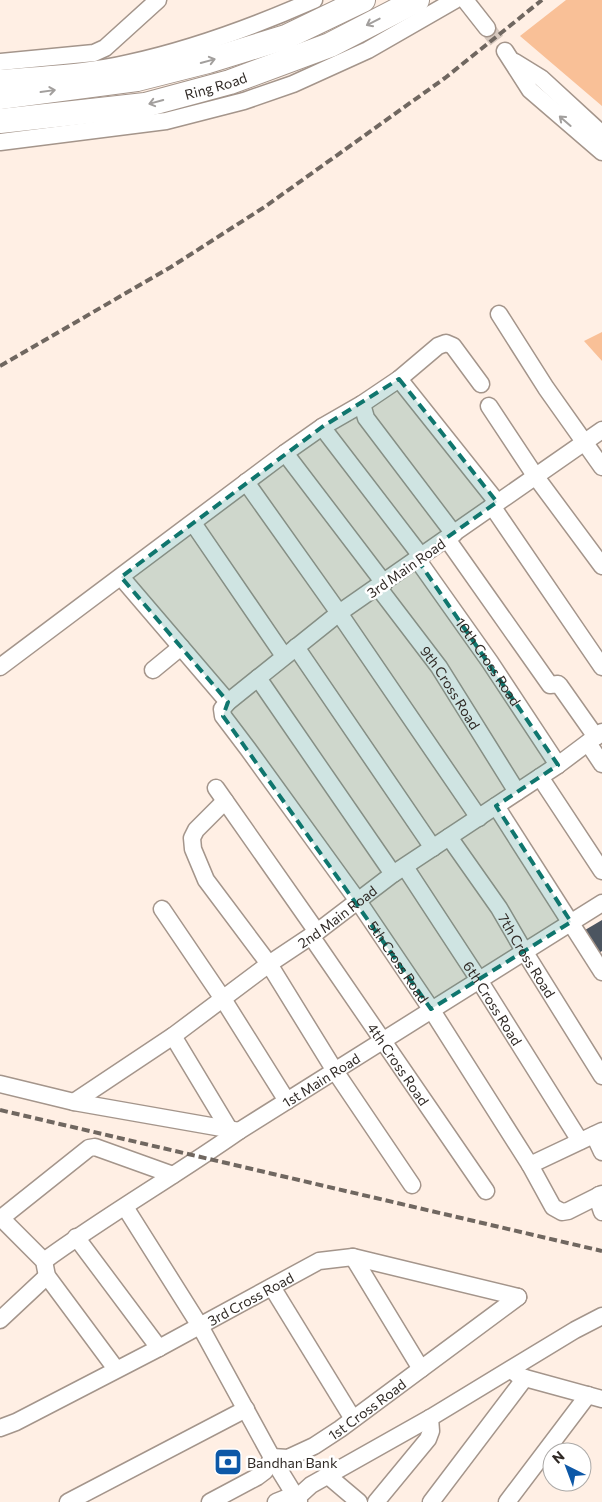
<svg xmlns="http://www.w3.org/2000/svg" width="602" height="1502" font-family="Commissioner,sans-serif">
<rect width="100%" height="100%" fill="#ffefe4"/>
<!-- green -->
<path fill="#f9c097" d="M 566,0 L 602,0 L 602,106 L 520,36 Z
M 602,332 L 602,361 L 584,341 Z"/>
<!-- building -->
<path fill="#4c5560" d="M 602,920 L 602,951 L 594,956 L 580,933 Z"/>
<g fill="none" stroke-linecap="round" stroke-linejoin="round">
<!-- minor-tunnel -->
<path stroke="#d6c8be" stroke-width="16" stroke-dasharray="16 8" stroke-linecap="butt" d="M 487,28 L 505,51"/>
<defs>
<g id="minor">
<path d="M 465,0 L 487,28"/>
<path d="M 505,51 L 530,90 L 602,152"/>
<path d="M 0,62 L 94,53 L 105,48 L 158,0"/>
<path d="M 515,62 L 541,78 L 602,134"/>
<path d="M 0,78 C 43,74 87,73 129,63 C 193,49 255,26 314,0"/>
<path d="M 0,142 L 166,121 L 244,101 L 293,84 L 368,50 L 455,0"/>
<path d="M 499,314 L 546,388 L 602,467"/>
<path d="M 399,379 L 497,502"/>
<path d="M 362,404 L 366,418 L 454,534"/>
<path d="M 489,406 L 536,477 L 602,566"/>
<path d="M 322,427 L 421,556"/>
<path id="s1" d="M 602,430 L 339,613 L 228,702 L 222,709 L 223,716 L 248,749 L 358,901 L 431,1009 L 530,1165 L 553,1207 L 562,1212 L 568,1211 L 602,1194"/>
<path d="M 285,453 L 384,583"/>
<path d="M 246,482 L 339,613 L 479,818"/>
<path d="M 492,506 L 602,667"/>
<path d="M 193,523 L 284,656"/>
<path d="M 447,539 L 550,685 L 558,684 L 560,686 L 596,737"/>
<path id="s2" d="M 417,559 L 490,662 L 558,765"/>
<path d="M 121,577 L 228,702"/>
<path id="s3" d="M 378,587 L 439,667 L 517,792"/>
<path d="M 296,647 L 433,848"/>
<path d="M 0,667 L 285,453 L 322,427 L 362,404 L 399,379 L 438,346 L 446,343 L 453,346 L 481,384"/>
<path d="M 153,670 L 181,647"/>
<path d="M 258,678 L 393,874"/>
<path d="M 588,743 L 602,764"/>
<path d="M 540,777 L 602,871"/>
<path d="M 216,788 L 317,932"/>
<path d="M 225,801 L 196,830 L 192,838 L 193,849 L 206,880 L 269,964 L 335,1071 L 412,1185"/>
<path d="M 496,806 L 602,972"/>
<path id="s4" d="M 449,837 L 499,908 L 524,951 L 602,1076"/>
<path id="s5" d="M 405,867 L 479,980 L 580,1141"/>
<path d="M 162,909 L 223,999 L 287,1101"/>
<path id="s6" d="M 311,936 L 486,1191"/>
<path d="M 173,1036 L 229,1129"/>
<path d="M 0,1084 L 74,1102 L 239,1131"/>
<path id="s7" d="M 74,1102 L 173,1036 L 269,964 L 317,932 L 393,874 L 558,765 L 602,732"/>
<path d="M 594,1135 L 602,1152"/>
<path d="M 530,1165 L 602,1131"/>
<path d="M 599,1195 L 599,1203 L 602,1212"/>
<path d="M 125,1207 L 200,1326 L 275,1463 L 299,1502"/>
<path d="M 0,1217 L 44,1261 L 47,1276 L 116,1369"/>
<path d="M 0,1219 L 89,1148 L 95,1147 L 173,1175"/>
<path d="M 76,1237 L 159,1348"/>
<path d="M 353,1257 L 421,1369"/>
<path id="s8" d="M 44,1261 C 107,1215 175,1176 239,1131 L 602,903"/>
<path d="M 272,1287 L 353,1419"/>
<path d="M 0,1320 L 47,1276"/>
<path d="M 516,1374 L 525,1378 L 602,1399"/>
<path id="s9" d="M 0,1428 L 16,1422 L 159,1348 L 319,1261 L 353,1257 L 518,1297"/>
<path d="M 327,1475 L 359,1502"/>
<path d="M 68,1502 L 246,1409"/>
<path id="s10" d="M 210,1502 L 257,1477 L 265,1471 L 272,1457 L 288,1458 L 314,1446 L 340,1429 L 518,1297"/>
<path d="M 276,1502 L 286,1498 L 298,1501 L 300,1495 L 311,1485 L 430,1418 L 575,1330 L 602,1316"/>
<path d="M 376,1502 L 428,1439 L 431,1431 L 430,1418"/>
<path d="M 431,1502 L 525,1378"/>
<path d="M 507,1502 L 588,1395"/>
</g>
<g id="highway">
<path d="M 0,97 L 137,79 L 208,61 L 286,37 L 363,0"/>
<path id="s11" d="M 0,121 L 145,105 L 230,82 L 330,45 L 417,0"/>
</g>
</defs>
<!-- minor casing -->
<use href="#minor" stroke="#a4958b" stroke-width="19"/>
<!-- highway casing -->
<use href="#highway" stroke="#a4958b" stroke-width="26"/>
<!-- minor -->
<use href="#minor" stroke="#fff" stroke-width="16"/>
<!-- highway -->
<use href="#highway" stroke="#fff" stroke-width="24"/>
<!-- rail -->
<path stroke="#706760" stroke-width="4" stroke-dasharray="8 4" stroke-linecap="butt" d="M 0,366 L 171,267 L 266,206 L 445,78 L 542,0
M 0,1110 L 602,1251"/>
</g>
<!-- one-way arrows -->
<defs><path id="oneway-shaft" d="M-6 0H5M1.5-3L5.5 0L1.5 3" fill="none" stroke-width="1.6" stroke-linecap="round" stroke-linejoin="round" transform="scale(1.25)"/></defs>
<g stroke="#a29f9d">
<use href="#oneway-shaft" transform="translate(373 22) rotate(153)"/>
<use href="#oneway-shaft" transform="translate(208 61) rotate(-15)"/>
<use href="#oneway-shaft" transform="translate(48 91) rotate(-8)"/>
<use href="#oneway-shaft" transform="translate(156 102) rotate(165)"/>
<use href="#oneway-shaft" transform="translate(565 121) rotate(-139)"/>
</g>
<!-- marked area -->
<path fill="#0f766e" fill-opacity="0.2" stroke="#0f766e" stroke-width="4" stroke-dasharray="10 6" stroke-linejoin="round" d="M 399,379 L 497,502 L 417,559 L 558,765 L 496,806 L 571,922 L 431,1009 L 223,716 L 228,702 L 121,577 L 322,427 Z"/>
<!-- icons -->
<defs>
<symbol id="bank-square" viewBox="-11 -11 22 22"><rect x="-9" y="-9" width="18" height="18" rx="4" fill="#0d58a7" stroke="#fff"/><path d="M-6-4H6V4H-6ZM0-2.3a2.3 2.3 0 1 0 0 4.6a2.3 2.3 0 1 0 0-4.6Z" fill="#fff"/></symbol>
</defs>
<g fill-rule="evenodd">
<use href="#bank-square" x="212" y="1446" width="32" height="32"/>
</g>
<g text-anchor="middle" dominant-baseline="central" stroke-width="5" stroke-linejoin="round" paint-order="stroke">
<!-- street labels -->
<g font-size="14" fill="#302a26" stroke="#fff">
<text stroke="none"><textPath href="#s11" startOffset="219">Ring Road</textPath></text>
<text transform="translate(406 568) rotate(-35)">3rd Main Road</text>
<text stroke="none"><textPath href="#s2" startOffset="125">10th Cross Road</textPath></text>
<text stroke="none"><textPath href="#s3" startOffset="124">9th Cross Road</textPath></text>
<text stroke="none"><textPath href="#s7" startOffset="322">2nd Main Road</textPath></text>
<text stroke="none"><textPath href="#s4" startOffset="142">7th Cross Road</textPath></text>
<text stroke="none"><textPath href="#s1" startOffset="781">5th Cross Road</textPath></text>
<text stroke="none"><textPath href="#s5" startOffset="162">6th Cross Road</textPath></text>
<text stroke="none"><textPath href="#s6" startOffset="155">4th Cross Road</textPath></text>
<text stroke="none"><textPath href="#s8" startOffset="331">1st Main Road</textPath></text>
<text stroke="none"><textPath href="#s9" startOffset="282">3rd Cross Road</textPath></text>
<text stroke="none"><textPath href="#s10" startOffset="188">1st Cross Road</textPath></text>
</g>
<!-- poi labels -->
<g font-size="14" fill="#302a26" stroke="#fff" text-anchor="start">
<text x="247" y="1462">Bandhan Bank</text>
</g>
</g>
<!-- north arrow -->
<g transform="translate(567 1467) rotate(318)"><circle r="24" fill="#ffffff" stroke="#acaaa8"/>
<path d="M0-4L9 19L0 12L-9 19Z" fill="#0d58a7"/>
<text y="-8" font-size="14" font-weight="bold" text-anchor="middle" fill="#302a26">N</text>
</g>
</svg>
